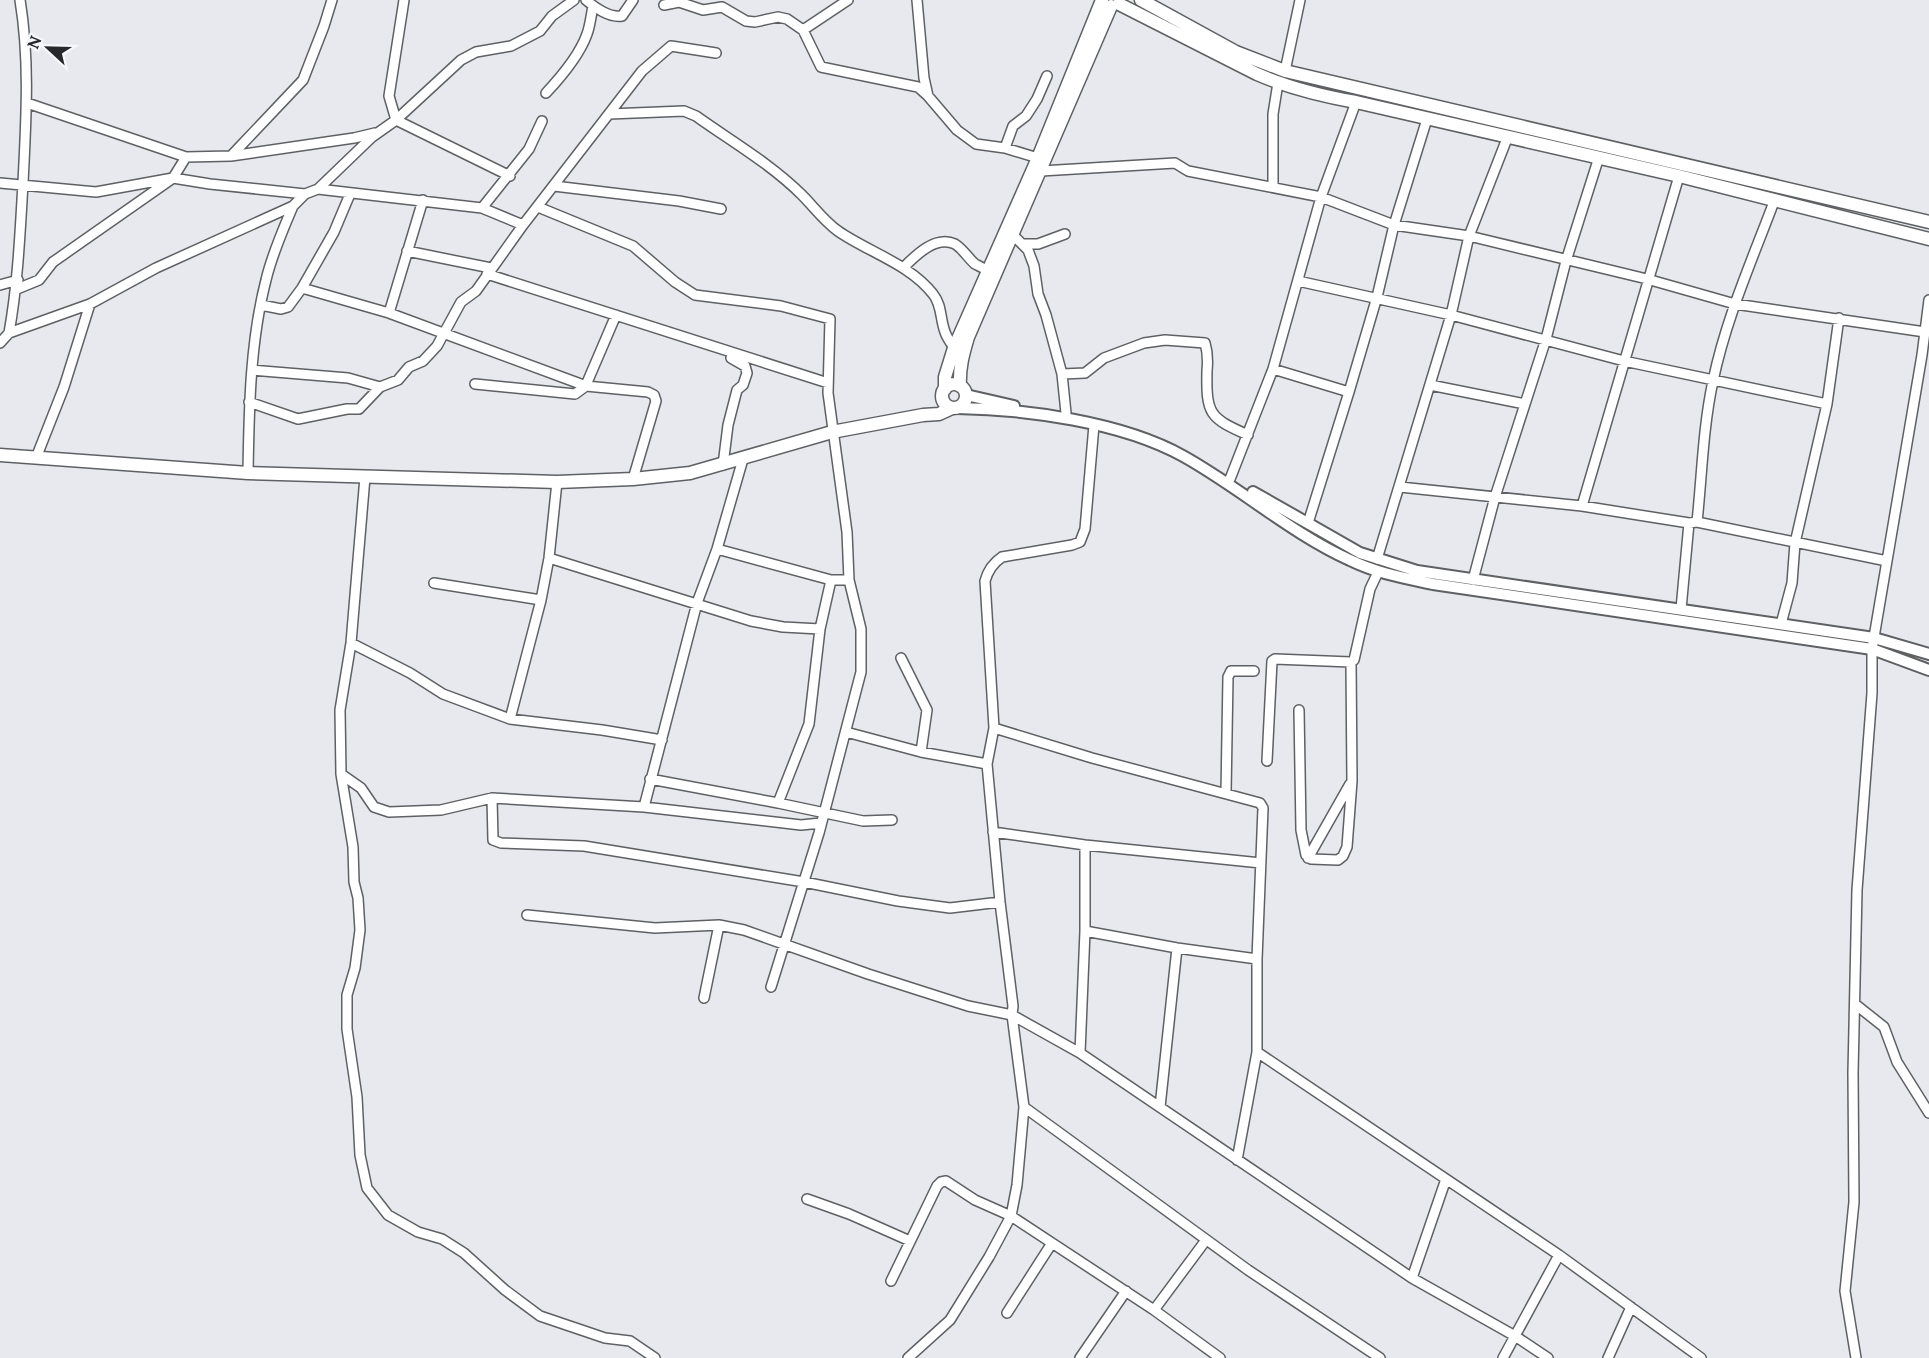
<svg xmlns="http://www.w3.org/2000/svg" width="1929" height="1358" font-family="Lora,serif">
<rect width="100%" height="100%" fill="#e7e9ee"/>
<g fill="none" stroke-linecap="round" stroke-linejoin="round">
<defs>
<path id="minor" d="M 404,0 L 389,96 L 396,120 L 510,176
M 586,0 C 595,8 610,18 622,16 L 633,0
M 917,0 L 924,78 L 928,96
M 664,5 L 679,2 L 703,10 L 722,7 L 746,21 L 755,22 L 778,17 L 787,19 L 803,30 L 821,67 L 918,87 L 928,96 L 957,130 L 976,144 L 1005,148 L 1038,158
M 803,30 L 848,0
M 1285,71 L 1300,0
M 546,93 C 561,77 580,54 587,34 C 590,26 591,16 593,6
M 27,103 L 186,157
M 609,114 L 684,111 L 696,116 C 731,141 771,164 802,195 C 814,207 824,221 838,231 C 868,252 910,264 933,294 C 942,305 940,319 945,332 C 947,338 951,343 954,348
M 1005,148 L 1013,126 L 1026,116 L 1037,99 L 1047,76
M 231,156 L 303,80 L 324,26 L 332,0
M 1041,171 L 1175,163 L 1188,171 L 1321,197 L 1394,225 L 1469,236 L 1647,279 L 1735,304 L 1925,332
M 0,183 L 96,192 L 173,178 L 210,184 L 305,194
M 554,186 L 679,201 L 721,209
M 1273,187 L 1273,114 L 1278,83
M 318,189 L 482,208 L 523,225
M 538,207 L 633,246 L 675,282 L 695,295 L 781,306 L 830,319 L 828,393 L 847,532 L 849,580 L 861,629 L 861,672 L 819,833 L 771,987
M 482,208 L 529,149 L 542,121
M 1013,235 L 1028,250 L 1034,266 L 1038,294 L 1046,315 L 1062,374 L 1066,413
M 1023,244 L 1038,244 L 1065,234
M 407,251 L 491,268
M 903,268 C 915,256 935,235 955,244 C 963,249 968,258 975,264 C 979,266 984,268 988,271
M 487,274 L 828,383
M 1298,281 L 1451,315 L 1624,361 L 1827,404
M 0,285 L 18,280
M 302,288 L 389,313 L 586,386 L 648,392 L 654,395 L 656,401 L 633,479
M 17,289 L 39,280 L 53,262 L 173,178 L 186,157 L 231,156 L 354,138 L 375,133
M 261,305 L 281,309 L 288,307 L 302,288 L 334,232 L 350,194
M 389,313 L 423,200
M 9,333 C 18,282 20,234 23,183 C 26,121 30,61 20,0
M 0,343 L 9,333 L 90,304 L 156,268 L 293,206 L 305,194 L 318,189 L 372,137 L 396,120 L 461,60 L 476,52 L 511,46 L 540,31 L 552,16 L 574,0
M 1273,369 L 1349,392
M 252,370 L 348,378 L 380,387
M 1062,374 L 1085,373 L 1104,358 L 1144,343 L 1165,340 L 1205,343 C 1208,353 1208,361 1207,371 C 1206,415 1210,418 1248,435
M 475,384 L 575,394 L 586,386
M 586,385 L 616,315
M 1430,385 L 1525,404
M 249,402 L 298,419 L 347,409 L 359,409 L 380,387 L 398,380 L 409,367 L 423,361 L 437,346 L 461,302 L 476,291 L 523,225 L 642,71 L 671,46 L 716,53
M 36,458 L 64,387 L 90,304
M 723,465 L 728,425 L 737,390 L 743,385 L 747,373 L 745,366 L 731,358
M 248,473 C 249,409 250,342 266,280 C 272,254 283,230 293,206
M 365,477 L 351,643 L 340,710 L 341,774 L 353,847 L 354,882 L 358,898 L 360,930 L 355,968 L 347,995 L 347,1029 L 357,1097 L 360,1155 L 367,1188 L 388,1215 L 418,1232 L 442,1239 L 464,1253 L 505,1290 L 540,1316 L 605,1338 L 630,1341 L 655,1358
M 1230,479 L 1273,369 L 1321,197 L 1356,102
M 1400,487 L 1582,506 L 1689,523 L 1697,522 L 1887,561
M 1582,506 L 1679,176
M 1697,522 C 1702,475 1703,427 1713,381 C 1726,318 1753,258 1775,199
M 1308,523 L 1349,392 L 1377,297 L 1394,225 L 1427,119
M 717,549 L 831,580 L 849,580
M 549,558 L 751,621 L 783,627 L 820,629
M 1377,559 L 1451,315 L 1469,236 L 1508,136
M 1473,580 L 1495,497 L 1546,339 L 1566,261 L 1599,157
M 434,583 L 541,600
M 1681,609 L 1689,523
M 1781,624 L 1792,583 L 1795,543 L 1827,404 L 1839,318
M 351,643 L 410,673 L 443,694 L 510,719 L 602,730 L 662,740
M 901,658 L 927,710 L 921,752
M 1299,710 L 1301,830 L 1306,855 L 1311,859 L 1338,860 L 1343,856 L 1347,847 L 1352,781 L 1351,662
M 510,719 L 541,600 L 549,558 L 557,482
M 994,728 L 1092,758 L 1260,803 L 1263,808 L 1257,959 L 1257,1052 L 1237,1160
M 846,732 L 921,752 L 987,764
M 1267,761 L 1272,661 L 1275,659 L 1351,662 L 1354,660 L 1370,589 L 1378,572
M 341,774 L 361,788 L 374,807 L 389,812 L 441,810 L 492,798 L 644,807 L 801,825 L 821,823
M 650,779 L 778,803 L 863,821 L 892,820
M 1226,793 L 1228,677 L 1231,671 L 1254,671
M 492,798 L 493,840 L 501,843 L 584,846 L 804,882 L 898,901 L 950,908 L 1000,902
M 778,803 L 809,724 L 820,629 L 831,580
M 644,807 L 697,603 L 717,549 L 743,459
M 993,832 L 1085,845 L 1261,863
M 1308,858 L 1350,784
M 527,915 L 655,928 L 719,925 L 744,930 L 868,974 L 968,1006 L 1012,1015 L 1080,1053 L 1412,1278 L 1515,1336 L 1548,1358
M 1085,931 L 1177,948 L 1257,959
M 704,998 L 719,925
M 1855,1004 L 1884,1027 L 1897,1062 L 1929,1113
M 1257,1052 L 1559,1255 L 1701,1358
M 1080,1053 L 1085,931 L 1085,845
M 1024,1107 L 1248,1270 L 1380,1358
M 1160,1107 L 1177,948
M 807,1199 L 849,1214 L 910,1241
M 1412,1278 L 1446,1179
M 891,1281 L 937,1186 L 941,1182 L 946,1181 L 975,1200 L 1011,1216 L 1052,1243 L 1154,1310 L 1220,1358
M 1154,1310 L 1206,1240
M 1007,1313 L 1052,1243
M 908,1358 L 950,1320 L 989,1257 L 1011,1216 L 1017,1185 L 1024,1107 L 1012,1015 L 1013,1006 L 1000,902 L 987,764 L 994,728 L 985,581 C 988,570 993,563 1002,557 L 1072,545 L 1080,542 L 1085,529 L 1094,425
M 1080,1358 L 1126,1291
M 1503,1358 L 1559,1255
M 1608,1358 L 1631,1307
M 1856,1358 L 1845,1291 L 1854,1202 L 1853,1073 L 1857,890 L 1872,693 L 1872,649 L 1922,355 L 1929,300"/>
<path id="tertiary" d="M 966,395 L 1014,406
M 957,408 C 1026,409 1122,422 1183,456 C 1239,487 1292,534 1350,560 C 1376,573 1405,578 1433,584 L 1872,649 L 1929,670
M 1253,492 L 1360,553 L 1417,571 L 1874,638 L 1929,654"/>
<path id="secondary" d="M 1141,0 L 1236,52 L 1285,71 L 1929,222
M 1119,4 L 1257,74 C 1289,88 1322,96 1356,102 L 1679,176 L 1929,239
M942 396a12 12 0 1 1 24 0a12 12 0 1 1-24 0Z
M 960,386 C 959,368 963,354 968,337 L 1111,6
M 945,389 L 945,377 L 954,348 L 1038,158 L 1102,0
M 0,455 L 248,473 L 557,482 L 633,479 L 690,473 L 832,432 L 923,415 L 939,414 L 952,408"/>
</defs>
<!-- minor casing -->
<use href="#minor" stroke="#5e6064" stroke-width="12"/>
<!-- tertiary casing -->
<use href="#tertiary" stroke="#5e6064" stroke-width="14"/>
<!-- secondary casing -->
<use href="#secondary" stroke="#5e6064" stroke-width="15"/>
<!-- minor -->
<use href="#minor" stroke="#fff" stroke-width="9"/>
<!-- tertiary -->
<use href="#tertiary" stroke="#fff" stroke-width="10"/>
<!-- secondary -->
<use href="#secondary" stroke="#fff" stroke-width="12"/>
</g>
<!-- north arrow -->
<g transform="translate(48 48) rotate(292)" stroke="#f4f7fc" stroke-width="4.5" paint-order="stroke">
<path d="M0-4.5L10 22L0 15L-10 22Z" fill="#27282a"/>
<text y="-9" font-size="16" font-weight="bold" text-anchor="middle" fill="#27282a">N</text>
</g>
</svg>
